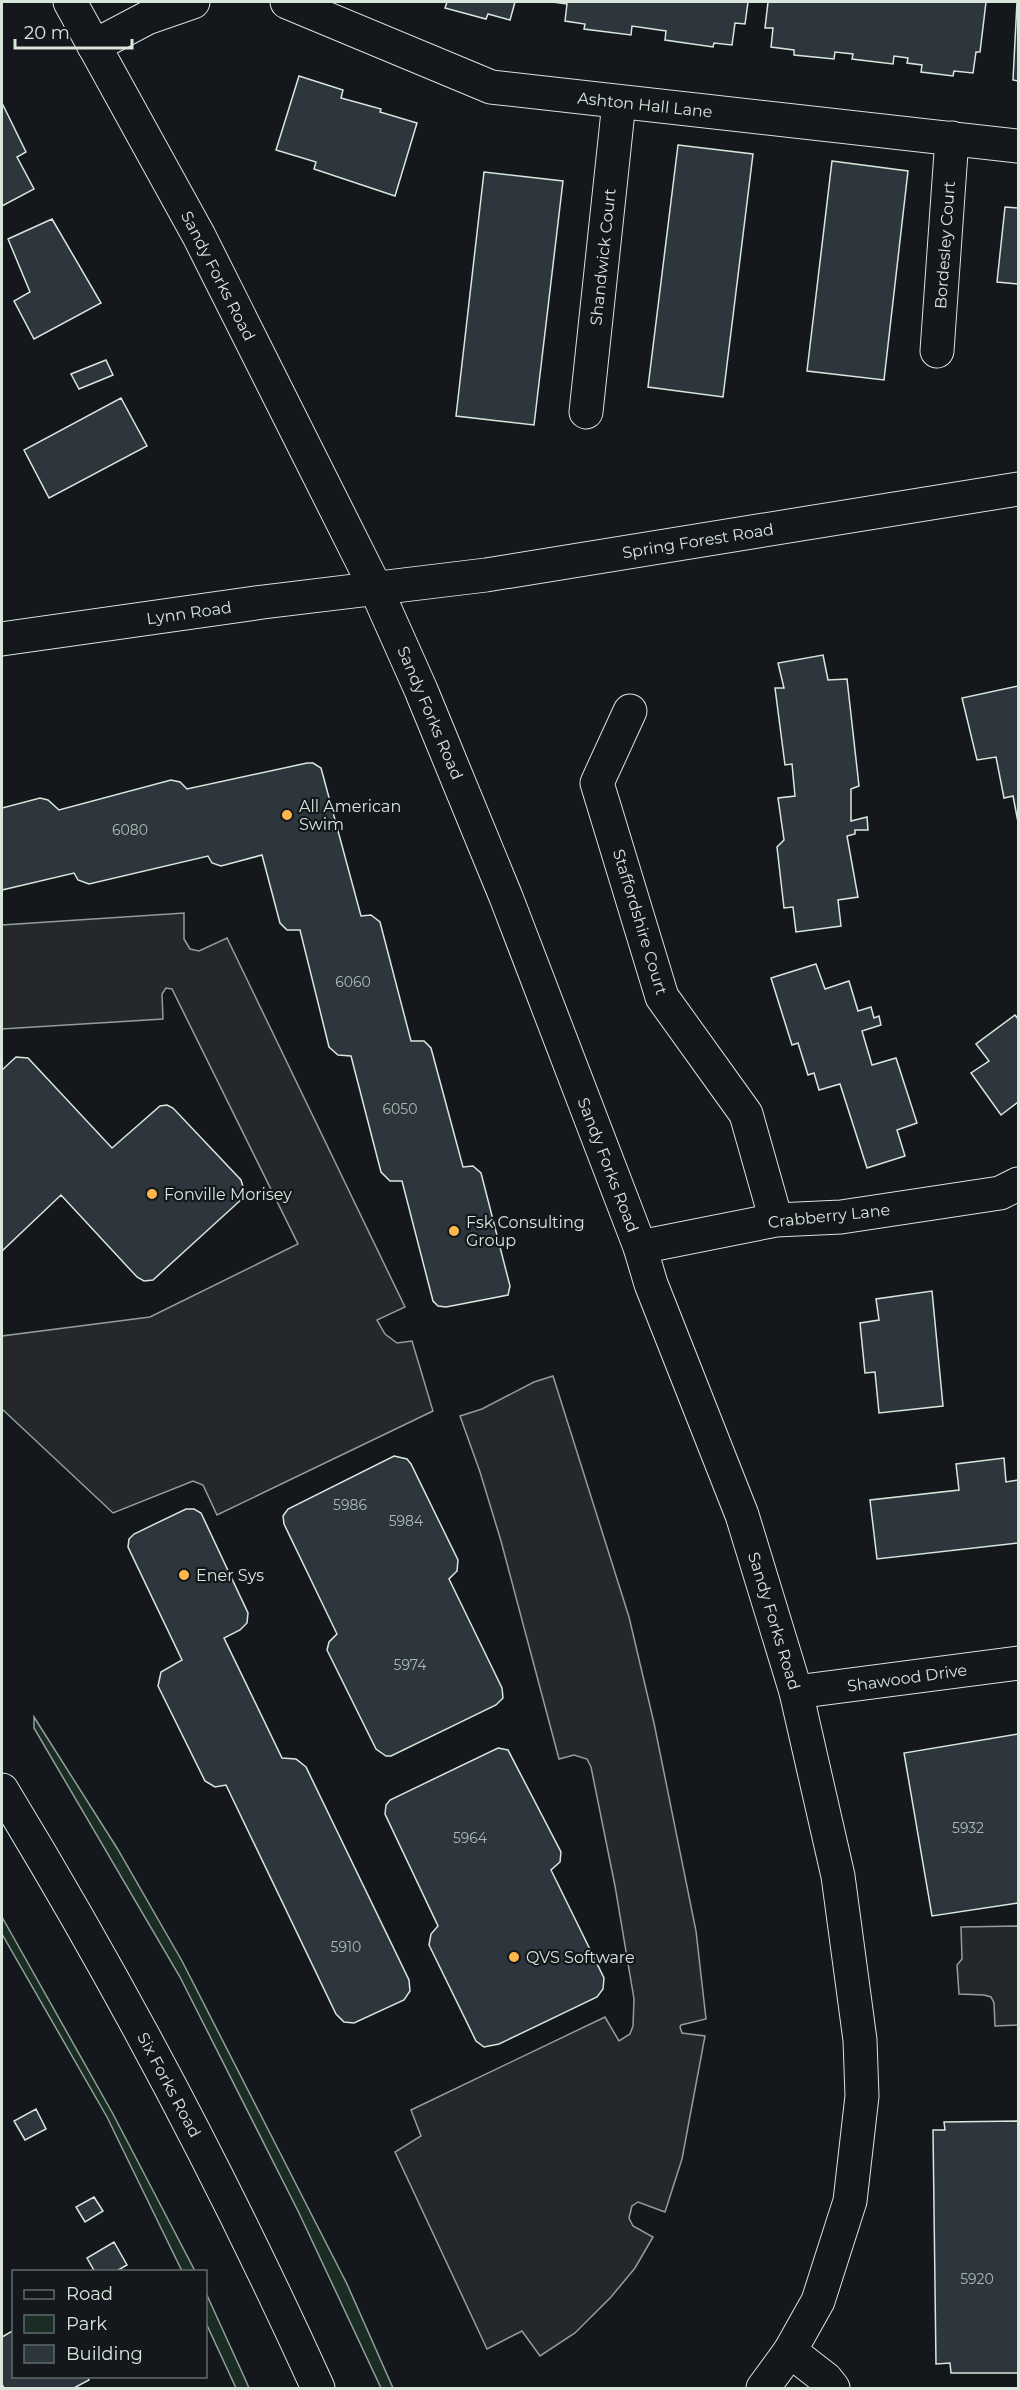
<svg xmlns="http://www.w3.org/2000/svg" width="1020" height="2390" font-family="Montserrat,sans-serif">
<rect width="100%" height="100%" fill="#14181c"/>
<!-- green -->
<path fill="#1a2d24" stroke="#939e99" stroke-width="1.5" d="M 34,1717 L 117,1848 L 182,1961 L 347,2284 L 393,2388 L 381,2388 L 299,2213 L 180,1977 L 34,1728 Z
M 2,1917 L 113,2114 L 195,2271 L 182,2271 L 107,2117 L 2,1934 Z
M 206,2293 L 246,2381 L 249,2388 L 236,2388 L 206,2323 Z"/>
<!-- parking -->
<path fill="#24282b" stroke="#939e99" stroke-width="1.5" d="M 184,913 L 184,939 L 190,949 L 199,951 L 227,938 L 405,1307 L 377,1320 L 385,1334 L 397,1343 L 412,1341 L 433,1411 L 217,1515 L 203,1485 L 193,1481 L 113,1513 L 2,1409 L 2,1336 L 150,1317 L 298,1244 L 172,989 L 166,988 L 162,994 L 163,1019 L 2,1029 L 2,925 Z
M 553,1376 L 629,1617 L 654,1723 L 696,1931 L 706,2019 L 681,2025 L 680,2027 L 682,2033 L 705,2036 L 682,2159 L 665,2212 L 638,2202 L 632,2206 L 629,2218 L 633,2226 L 653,2237 L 635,2268 L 611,2297 L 575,2333 L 540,2356 L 522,2331 L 487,2349 L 395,2152 L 421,2136 L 411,2110 L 605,2017 L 619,2041 L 630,2034 L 633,2026 L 634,1999 L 615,1886 L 591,1767 L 587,1759 L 574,1755 L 559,1759 L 501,1541 L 480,1472 L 460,1416 L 482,1409 L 534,1382 Z
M 1018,1926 L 1018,2025 L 995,2026 L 994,2003 L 991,1997 L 984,1995 L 959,1994 L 957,1965 L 962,1959 L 961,1927 Z"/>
<!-- building -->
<path fill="#2c363c" stroke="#d8e6dc" stroke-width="1.5" d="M 447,2 L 515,2 L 510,20 L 488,14 L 486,19 L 445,8 Z
M 553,2 L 748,2 L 745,24 L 735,23 L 732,45 L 714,43 L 713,47 L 665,40 L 666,31 L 632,26 L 631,35 L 584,29 L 585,24 L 565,21 L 567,4 Z
M 768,2 L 986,2 L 980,52 L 976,52 L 973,73 L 954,71 L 953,76 L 921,72 L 922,65 L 907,63 L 908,58 L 894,56 L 893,64 L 852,59 L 853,54 L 835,52 L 834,59 L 794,55 L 794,50 L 771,47 L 773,28 L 765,28 Z
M 1017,2 L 1018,2 L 1018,81 L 1013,80 Z
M 299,76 L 343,90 L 341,98 L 381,109 L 380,112 L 417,123 L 395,196 L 314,169 L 316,162 L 276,150 Z
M 2,103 L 26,152 L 17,157 L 34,189 L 2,206 Z
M 678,145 L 753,154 L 723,397 L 648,387 Z
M 832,161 L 908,171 L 884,380 L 807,371 Z
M 484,172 L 563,181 L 534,425 L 456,416 Z
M 1005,207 L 1018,208 L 1018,284 L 997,282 Z
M 52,219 L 101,303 L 34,339 L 14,301 L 30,292 L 8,239 Z
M 106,360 L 113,375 L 79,389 L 71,374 Z
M 121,398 L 147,446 L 49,498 L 24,450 Z
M 823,655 L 828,680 L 847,679 L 859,786 L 851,789 L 851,821 L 867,817 L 868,830 L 855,830 L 855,834 L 847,836 L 858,897 L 838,900 L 841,926 L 796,932 L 793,907 L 784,908 L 777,847 L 784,840 L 778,798 L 795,796 L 792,764 L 785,765 L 775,688 L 784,688 L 778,663 Z
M 1018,686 L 1018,822 L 1013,796 L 1004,798 L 996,757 L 977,760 L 962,698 Z
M 307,763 L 313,763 L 321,768 L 361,916 L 371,915 L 380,922 L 411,1041 L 424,1041 L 431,1048 L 463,1167 L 473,1166 L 481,1173 L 510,1286 L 508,1295 L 446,1307 L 438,1306 L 433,1301 L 402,1181 L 390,1181 L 381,1172 L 351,1056 L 338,1055 L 329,1047 L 300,930 L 287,930 L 280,923 L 262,855 L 221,866 L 212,863 L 208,856 L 89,884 L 78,880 L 74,873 L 2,890 L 2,808 L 40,798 L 48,800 L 59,810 L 171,780 L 180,782 L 187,789 Z
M 816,964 L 825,989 L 849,981 L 858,1011 L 871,1007 L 874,1018 L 879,1016 L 881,1025 L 862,1031 L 872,1065 L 896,1058 L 917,1123 L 897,1130 L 905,1156 L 867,1168 L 840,1084 L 819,1090 L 814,1073 L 808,1075 L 798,1043 L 792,1045 L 771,978 Z
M 1015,1015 L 1018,1019 L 1018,1102 L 1001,1115 L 971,1073 L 989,1061 L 976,1044 Z
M 16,1057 L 28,1058 L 112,1148 L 160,1106 L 167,1105 L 173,1108 L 241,1180 L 244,1190 L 243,1198 L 153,1280 L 144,1281 L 137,1277 L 61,1195 L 2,1251 L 2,1070 Z
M 932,1291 L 943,1406 L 879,1413 L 875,1372 L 865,1373 L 860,1323 L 879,1320 L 876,1299 Z
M 394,1456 L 407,1459 L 411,1464 L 458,1560 L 457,1571 L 449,1579 L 502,1688 L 503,1698 L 496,1705 L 391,1756 L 386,1756 L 376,1749 L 327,1650 L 329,1642 L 337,1634 L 284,1524 L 283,1516 L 288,1509 Z
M 1004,1458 L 1006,1482 L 1018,1480 L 1018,1543 L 877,1559 L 870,1500 L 959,1490 L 956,1464 Z
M 186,1509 L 194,1509 L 201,1513 L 248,1613 L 247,1623 L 240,1630 L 224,1638 L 282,1758 L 296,1759 L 306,1767 L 409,1980 L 410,1991 L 404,2000 L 354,2023 L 344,2022 L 336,2014 L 226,1785 L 215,1787 L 205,1781 L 158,1686 L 161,1672 L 182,1660 L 128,1547 L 129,1539 L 134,1534 Z
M 1018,1734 L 1018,1903 L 932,1916 L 904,1753 Z
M 498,1748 L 508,1750 L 561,1852 L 560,1862 L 551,1870 L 604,1978 L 603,1989 L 597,1997 L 499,2044 L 484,2047 L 476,2041 L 429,1945 L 431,1934 L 438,1926 L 385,1814 L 386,1805 L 390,1800 Z
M 36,2109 L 46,2129 L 25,2140 L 14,2121 Z
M 1018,2121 L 1018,2373 L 951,2373 L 950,2363 L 936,2364 L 933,2130 L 945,2130 L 944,2122 Z
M 94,2197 L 103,2211 L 85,2222 L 76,2207 Z
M 114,2242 L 127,2265 L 115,2272 L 95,2272 L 87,2258 Z
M 14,2330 L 14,2376 L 87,2376 L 89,2380 L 74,2388 L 4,2388 L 2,2384 L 2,2337 Z"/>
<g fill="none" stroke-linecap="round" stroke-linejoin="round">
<defs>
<path id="minor" d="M 287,2 L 491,87 L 1018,146
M 94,46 L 147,18 L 193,2
M 937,351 L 952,138
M 586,412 L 619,102
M 630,711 L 597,783 L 662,997 L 746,1114 L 776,1220
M 640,1247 L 776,1220 L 841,1217 L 1000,1193 L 1018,1184
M 796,1692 L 1018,1663
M 790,2351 L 826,2379 L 833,2388"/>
<path id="tertiary" d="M 70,2 L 199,236 L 376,589 L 421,690 L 506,897 L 640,1247 L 651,1284 L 742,1515 L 796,1692 L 838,1876 L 860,2040 L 862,2096 L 850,2201 L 818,2301 L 790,2351 L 763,2388"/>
<path id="secondary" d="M 2,639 L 263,602 L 486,575 L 1018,489"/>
<path id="primary" d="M 2,1790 C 119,1982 225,2183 318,2388"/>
</defs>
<!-- minor casing -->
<use href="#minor" stroke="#d8e6dc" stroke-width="35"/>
<!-- tertiary casing -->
<use href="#tertiary" stroke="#d8e6dc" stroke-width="35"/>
<!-- secondary casing -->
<use href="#secondary" stroke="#d8e6dc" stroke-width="35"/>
<!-- primary casing -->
<use href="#primary" stroke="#d8e6dc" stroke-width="35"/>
<!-- minor -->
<use href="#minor" stroke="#14181c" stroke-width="33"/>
<!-- tertiary -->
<use href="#tertiary" stroke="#14181c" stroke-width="33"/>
<!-- secondary -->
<use href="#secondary" stroke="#14181c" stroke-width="33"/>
<!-- primary -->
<use href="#primary" stroke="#14181c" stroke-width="33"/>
</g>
<!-- markers -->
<g fill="#ffb74d" stroke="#14181c" stroke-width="2">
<circle cx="287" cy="815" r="6"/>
<circle cx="152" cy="1194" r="6"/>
<circle cx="454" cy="1231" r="6"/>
<circle cx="184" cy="1575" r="6"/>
<circle cx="514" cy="1957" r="6"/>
</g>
<g text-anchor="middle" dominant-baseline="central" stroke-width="4.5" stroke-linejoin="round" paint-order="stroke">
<!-- number labels -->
<g font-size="14" fill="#adbab4">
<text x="130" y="830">6080</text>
<text x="353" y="982">6060</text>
<text x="400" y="1109">6050</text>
<text x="350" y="1505">5986</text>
<text x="406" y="1521">5984</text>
<text x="410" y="1665">5974</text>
<text x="968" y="1828">5932</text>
<text x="470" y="1838">5964</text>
<text x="346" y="1947">5910</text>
<text x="977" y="2279">5920</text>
</g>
<!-- street labels -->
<g font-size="16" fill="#d8e6dc" stroke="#14181c">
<text transform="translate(645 105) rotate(6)">Ashton Hall Lane</text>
<text transform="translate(945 245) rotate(-86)">Bordesley Court</text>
<text transform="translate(603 257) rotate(-84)">Shandwick Court</text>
<text transform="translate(218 276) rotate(63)">Sandy Forks Road</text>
<text transform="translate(698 541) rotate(-9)">Spring Forest Road</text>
<text transform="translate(189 613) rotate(-8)">Lynn Road</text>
<text transform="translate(430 713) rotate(67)">Sandy Forks Road</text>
<text transform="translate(640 922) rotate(73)">Staffordshire Court</text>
<text transform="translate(608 1165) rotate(69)">Sandy Forks Road</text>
<text transform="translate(829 1216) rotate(-6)">Crabberry Lane</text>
<text transform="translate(774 1621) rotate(73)">Sandy Forks Road</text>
<text transform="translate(907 1678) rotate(-8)">Shawood Drive</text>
<text transform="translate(169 2085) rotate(62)">Six Forks Road</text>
</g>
<!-- poi labels -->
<g font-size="16" fill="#d8e6dc" stroke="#14181c" text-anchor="start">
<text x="299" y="806">All American<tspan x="299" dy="18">Swim</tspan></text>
<text x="164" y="1194">Fonville Morisey</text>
<text x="466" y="1222">Fsk Consulting<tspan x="466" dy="18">Group</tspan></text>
<text x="196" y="1575">Ener Sys</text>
<text x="526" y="1957">QVS Software</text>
</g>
</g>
<!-- border -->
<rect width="1020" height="2390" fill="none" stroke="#d8e6dc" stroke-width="6"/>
<!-- legend -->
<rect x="12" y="2270" width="195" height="108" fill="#14181c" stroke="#626a69" stroke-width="1.5"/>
<rect x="24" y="2290" width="30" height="9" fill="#14181c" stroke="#626a69" stroke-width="1.5"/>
<text x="66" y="2300" font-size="18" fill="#d8e6dc">Road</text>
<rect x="24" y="2315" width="30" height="18" fill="#1a2d24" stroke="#626a69" stroke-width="1.5"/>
<text x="66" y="2330" font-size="18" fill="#d8e6dc">Park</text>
<rect x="24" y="2345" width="30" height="18" fill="#2c363c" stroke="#626a69" stroke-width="1.5"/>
<text x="66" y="2360" font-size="18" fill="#d8e6dc">Building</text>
<!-- scale -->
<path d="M15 39v9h117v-9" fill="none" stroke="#d8e6dc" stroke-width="3"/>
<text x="24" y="39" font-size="18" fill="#d8e6dc" stroke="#14181c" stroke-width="4.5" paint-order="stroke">20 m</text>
</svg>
